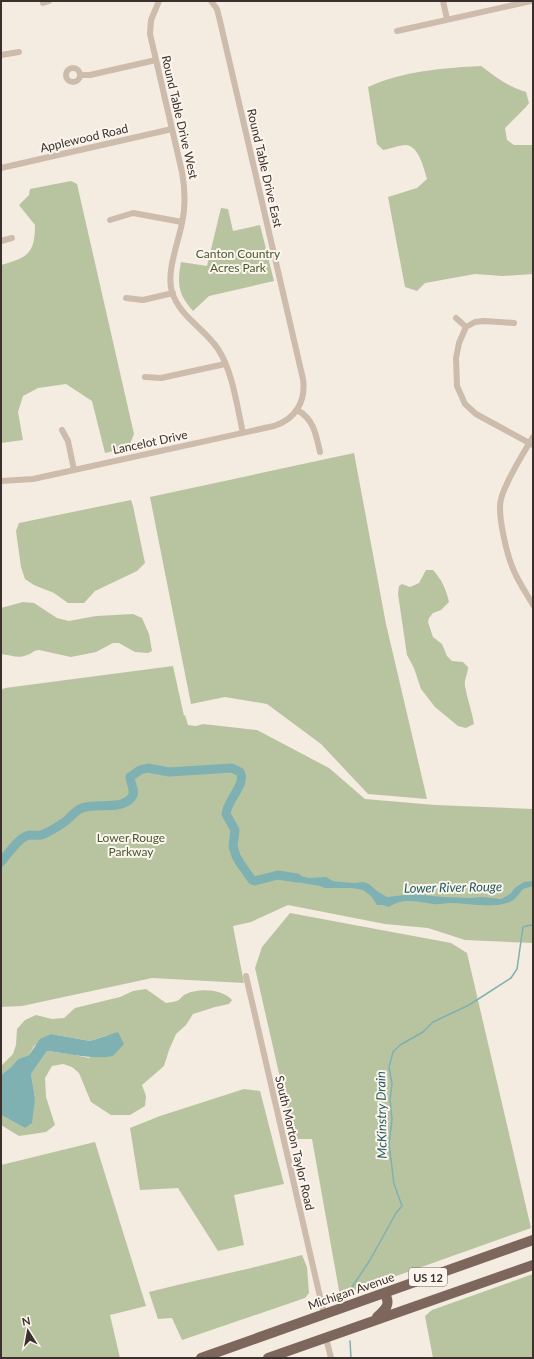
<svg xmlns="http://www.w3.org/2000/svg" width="534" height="1359" font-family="Lato,sans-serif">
<rect width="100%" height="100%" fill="#f4ebe1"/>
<!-- green -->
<path fill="#b8c4a0" d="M 481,66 C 494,76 510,88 526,92 L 529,103 L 526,107 L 505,128 L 507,140 L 514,145 L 533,145 L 533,274 L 503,276 L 475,274 L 425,283 L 417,291 L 405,287 L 388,197 L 417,188 L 427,179 C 424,169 419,146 406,145 C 399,145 390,149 383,150 L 377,144 L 368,87 C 403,71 443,68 481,66 Z
M 71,181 L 77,184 L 134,434 L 130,444 L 118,450 L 105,453 L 92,401 L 66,384 L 38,388 L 23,396 L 18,412 L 23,440 L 1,443 L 1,265 C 27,258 35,254 35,225 L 19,205 L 29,195 L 30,189 Z
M 221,208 L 228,209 L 233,231 L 260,225 L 274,281 L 209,296 L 193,311 C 178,294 177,284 181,262 L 207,266 Z
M 354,453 L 386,624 L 427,799 L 368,794 L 321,744 L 267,704 L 225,697 L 191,704 L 150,497 Z
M 131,500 L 133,506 L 145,563 L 137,571 L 95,591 L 84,603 L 68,603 L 54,593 L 34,585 L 25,579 L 21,567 L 16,531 L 19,523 Z
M 426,570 L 433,570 C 442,580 446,589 449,602 L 441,610 L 433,613 L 429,618 L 428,622 L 433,637 L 442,644 L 447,656 L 452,661 L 463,662 L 468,667 C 468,674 464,679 465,686 C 467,699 472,711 474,724 L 466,728 L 458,726 L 435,707 L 421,689 L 414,668 L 407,655 L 398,594 L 399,586 L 402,584 L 410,587 L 419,583 Z
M 23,602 L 34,603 L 57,618 L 69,621 L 96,616 L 133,614 L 142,618 L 149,634 L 152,651 L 148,653 L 135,652 L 119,643 L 113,643 L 96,652 L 71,657 L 39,650 C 33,650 32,654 27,655 C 19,659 10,655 1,654 L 1,608 Z
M 173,666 L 184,716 L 185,715 L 188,725 L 196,726 L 203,724 L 257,730 L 329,768 L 365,799 L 435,805 L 533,809 L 533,943 L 465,940 L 428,928 L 385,924 L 288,905 L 251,922 L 233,926 L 244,983 L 152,978 L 22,1006 L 1,1007 L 1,690 L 5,688 Z
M 290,913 L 451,943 L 467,953 L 531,1228 L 340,1296 L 312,1139 L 294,1139 L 255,968 L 262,947 Z
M 146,989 L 166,1003 C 170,1002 175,1002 179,1000 C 181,998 183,995 186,994 C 199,988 222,989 232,1000 L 229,1004 L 215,1007 L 193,1014 L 186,1025 L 176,1034 L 169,1050 L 164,1066 L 142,1085 L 146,1096 L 145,1106 L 130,1115 L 111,1115 L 91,1102 L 79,1073 L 72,1067 L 63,1064 L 52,1066 L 45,1078 L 46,1097 L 55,1125 L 46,1132 L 19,1136 L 1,1125 L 1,1115 L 25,1128 L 35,1098 L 31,1074 L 47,1051 L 70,1054 L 89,1058 L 108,1035 L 90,1041 L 51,1034 L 34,1046 L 29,1055 L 18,1059 L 11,1067 L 1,1075 L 1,1066 L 13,1054 L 16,1045 L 17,1029 L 25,1020 L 36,1015 L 52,1019 L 64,1018 L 75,1008 L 120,997 L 133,991 Z
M 244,1089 L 260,1091 L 284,1184 L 234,1195 L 244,1245 L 218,1251 L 178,1188 L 140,1190 L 130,1128 L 160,1116 Z
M 95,1142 L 146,1306 L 110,1315 L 120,1358 L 1,1358 L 1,1165 Z
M 302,1255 L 307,1267 L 309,1293 L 305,1298 L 182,1340 L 172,1318 L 158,1319 L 149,1292 C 200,1279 251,1269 302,1255 Z
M 533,1274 L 533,1358 L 433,1358 L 425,1316 L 432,1310 Z"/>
<!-- water -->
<path fill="#7fb0b2" d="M 293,874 L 309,878 L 326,877 L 333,881 L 341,882 L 355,883 L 363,882 L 369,884 L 377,891 L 387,897 L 414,894 L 442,897 L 471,898 L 482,897 L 501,899 L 510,894 L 516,887 L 524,882 L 533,881 L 533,886 L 523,889 C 519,894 516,899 510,902 C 492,909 468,903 449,903 C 444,903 438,905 433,904 C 418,902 403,897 389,907 L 383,905 L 377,905 L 371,896 L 363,890 L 352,888 L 325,888 L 320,886 L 297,882 L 286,876 Z
M 118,1032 L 124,1044 L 113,1056 C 91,1060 69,1053 47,1051 L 31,1074 L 35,1098 L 32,1123 L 25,1128 L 1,1115 L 1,1075 L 11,1067 L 18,1059 L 29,1055 L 40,1039 L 51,1034 L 90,1041 Z"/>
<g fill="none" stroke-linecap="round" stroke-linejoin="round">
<!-- stream -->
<path stroke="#7fb0b2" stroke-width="1.5" d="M 348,1293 L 370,1260 L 396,1213 L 402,1206 L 394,1184 L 389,1144 L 392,1119 L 390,1100 L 392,1084 L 389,1067 L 393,1052 L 400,1045 L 423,1032 L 433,1022 L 469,1005 L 511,978 L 517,969 L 523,927 L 530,925 L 533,926
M 350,1341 L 351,1358"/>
<!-- river -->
<path stroke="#7fb0b2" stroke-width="9" d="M 1,862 C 7,855 18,839 26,836 C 31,834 36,836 41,835 C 48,833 57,827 63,823 C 70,819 74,811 82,808 C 96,802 120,811 131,798 C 137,792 130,784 130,777 L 140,770 L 148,768 L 169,772 L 232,768 L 240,772 C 247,784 227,800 226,814 L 235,830 L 233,846 L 236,856 L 240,863 L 252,880 L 255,881 L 278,875 L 297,878"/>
<!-- minor -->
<path stroke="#cdbbac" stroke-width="6" d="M 159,1 L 151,20 L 150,34 L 182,172 C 185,189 186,206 182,223 C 178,244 166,272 172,292 C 180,317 204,328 218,349 C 233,372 237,407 243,433
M 443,1 L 447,19
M 43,3 L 49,1
M 397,31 L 531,1
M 1,55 L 19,52
M66 75a7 7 0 1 1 14 0a7 7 0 1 1-14 0Z
M 81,75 L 90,75 L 156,60
M 1,168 L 172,129
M 110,220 L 133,213 L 182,222
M 1,241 L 12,238
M 126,298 L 143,300 L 173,293
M 456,318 L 466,327
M 514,323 L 484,321 L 475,322 L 466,327 L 459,343 L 456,358 L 457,386 L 465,404 L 476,414 L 533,445
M 145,377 L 161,378 L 225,364
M 297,410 C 314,419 316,435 320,452
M 62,430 L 68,441 L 74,470
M 533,437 C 523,454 506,480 501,499 C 497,514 507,556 514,571 C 519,583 527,594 533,605
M 1,481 L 33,479 L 274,426 C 296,419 306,401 303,379 L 220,21 L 217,9 L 211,1
M 246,976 L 324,1314
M 326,1338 L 331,1358"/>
<!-- primary -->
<path stroke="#7d675c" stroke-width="10" d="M 377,1317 C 385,1310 392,1304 384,1293
M 201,1358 L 533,1240
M 268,1358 L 533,1265"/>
</g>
<g text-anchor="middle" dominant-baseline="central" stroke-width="4" stroke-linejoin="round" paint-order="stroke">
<!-- shield labels -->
<rect fill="#fbf5ee" stroke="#756b66" stroke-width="1" x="409" y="1268" width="38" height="18" rx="3"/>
<g font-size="11" font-weight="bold" fill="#3b302b">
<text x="428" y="1277">US 12</text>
</g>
<!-- street labels -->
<g font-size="12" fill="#3b302b" stroke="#fbf5ee">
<text transform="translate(180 117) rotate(77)">Round Table Drive West</text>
<text transform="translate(84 138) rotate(-13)">Applewood Road</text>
<text transform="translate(265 168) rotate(77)">Round Table Drive East</text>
<text transform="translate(150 442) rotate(-12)">Lancelot Drive</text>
<text transform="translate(295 1143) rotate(77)">South Morton Taylor Road</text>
<text transform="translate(351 1291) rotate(-19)">Michigan Avenue</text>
</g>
<!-- park labels -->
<g font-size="12" fill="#4a5a2e" stroke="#fbf5ee">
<text x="238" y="253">Canton Country<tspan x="238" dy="14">Acres Park</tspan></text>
<text x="131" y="837">Lower Rouge<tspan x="131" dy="14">Parkway</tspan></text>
</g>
<!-- water labels -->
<g font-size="13" font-style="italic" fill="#1f5a5e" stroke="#fbf5ee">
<text transform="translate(453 887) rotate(-1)">Lower River Rouge</text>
<text transform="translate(381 1115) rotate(-91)">McKinstry Drain</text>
</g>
</g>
<!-- border -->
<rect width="534" height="1359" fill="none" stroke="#3b302b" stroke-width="4"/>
<!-- north arrow -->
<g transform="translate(28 1331) rotate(349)" stroke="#fbf5ee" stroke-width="3" paint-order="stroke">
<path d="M0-3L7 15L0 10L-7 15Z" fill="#3b302b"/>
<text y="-6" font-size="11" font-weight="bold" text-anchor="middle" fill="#3b302b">N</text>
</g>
</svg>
